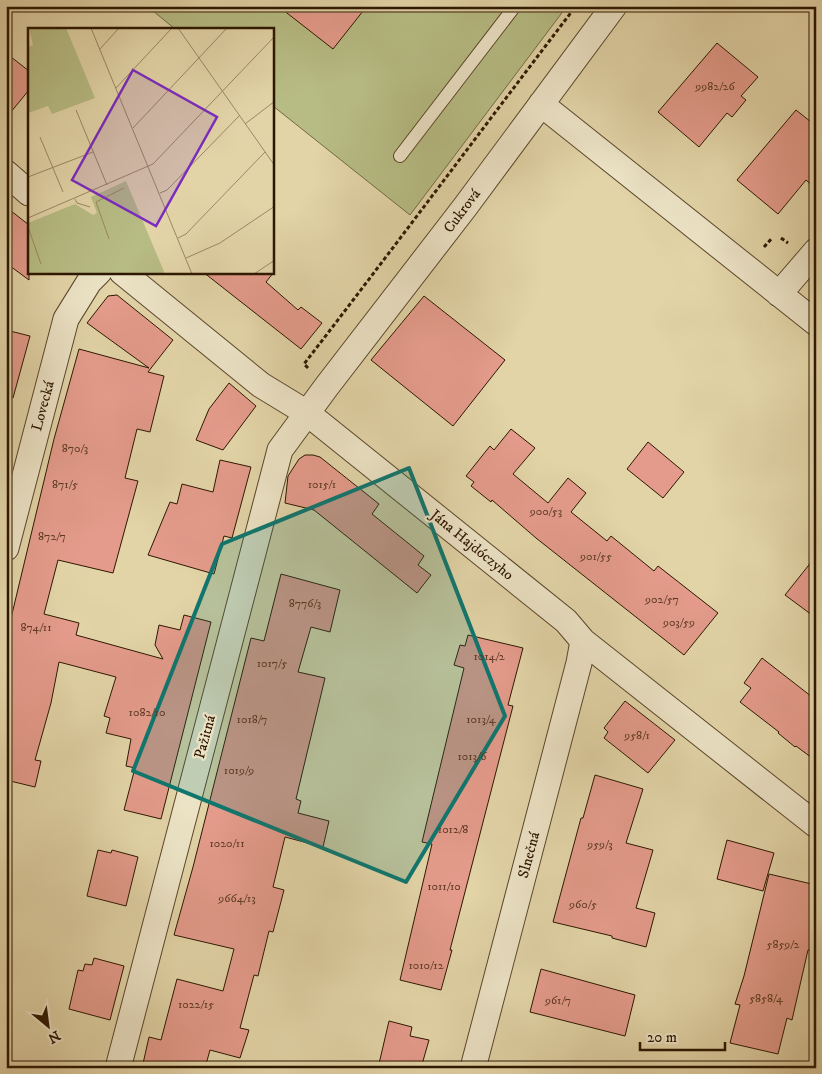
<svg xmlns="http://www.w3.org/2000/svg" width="822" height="1074" font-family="'IM FELL DW Pica',serif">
<rect width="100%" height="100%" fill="#e2d4a7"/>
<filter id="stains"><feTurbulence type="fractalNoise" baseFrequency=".004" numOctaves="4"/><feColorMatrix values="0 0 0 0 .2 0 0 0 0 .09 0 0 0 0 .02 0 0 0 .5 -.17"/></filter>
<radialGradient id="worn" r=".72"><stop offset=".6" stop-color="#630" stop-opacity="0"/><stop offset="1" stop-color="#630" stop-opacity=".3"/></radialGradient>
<!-- green -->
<path fill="#b7bc84" stroke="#726a42" d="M 147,6 L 567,6 L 410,215 L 273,106 L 272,29 L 175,29 Z"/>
<!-- building -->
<path fill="#e49b8b" stroke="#2d1700" d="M 278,6 L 367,6 L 333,49 Z
M 717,43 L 758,77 L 741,96 L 746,100 L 732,117 L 727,113 L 699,147 L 658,112 Z
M 6,53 L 29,71 L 29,90 L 6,118 Z
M 796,110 L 816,126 L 816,189 L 806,180 L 778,214 L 737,180 Z
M 6,207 L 29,225 L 29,280 L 6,263 Z
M 203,272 L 274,272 L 266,282 L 298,310 L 301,307 L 322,323 L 301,349 Z
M 117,295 L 173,340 L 148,372 L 164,376 L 150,432 L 137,429 L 125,478 L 138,481 L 113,573 L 58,560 L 44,614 L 79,623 L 76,635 L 163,659 L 155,645 L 159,625 L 180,630 L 184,615 L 211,622 L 161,819 L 124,810 L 135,768 L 126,766 L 131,739 L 106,733 L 110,718 L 104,716 L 116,677 L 59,662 L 51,703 L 35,760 L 41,761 L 35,787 L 6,780 L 6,639 L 54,439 L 79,349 L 149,368 L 87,323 L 108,296 Z
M 424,296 L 505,360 L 453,426 L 371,360 Z
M 6,330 L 30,336 L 13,398 L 6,397 Z
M 229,383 L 256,406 L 223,450 L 196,440 L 209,409 Z
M 511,429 L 535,448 L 513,474 L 548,503 L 568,478 L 586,493 L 571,512 L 607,541 L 611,536 L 654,571 L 658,566 L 718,613 L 684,655 L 536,538 L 492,500 L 491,502 L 471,486 L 474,482 L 466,476 L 490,446 L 494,450 Z
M 648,442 L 684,472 L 663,498 L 627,469 Z
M 305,455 L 313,455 L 320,457 L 379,504 L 372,514 L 424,556 L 418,565 L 431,575 L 417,593 L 314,510 L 285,503 L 288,476 L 299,459 Z
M 220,460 L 251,467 L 232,538 L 224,536 L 214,574 L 148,555 L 170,502 L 177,504 L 182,484 L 213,492 Z
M 816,556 L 816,618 L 785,595 Z
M 281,574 L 340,590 L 330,632 L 311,627 L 298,672 L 325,678 L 296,799 L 301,801 L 298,813 L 329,821 L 323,847 L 285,837 L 273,887 L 284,890 L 273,932 L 269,931 L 258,976 L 254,975 L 240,1028 L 249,1030 L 240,1058 L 210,1050 L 205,1068 L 142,1068 L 149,1037 L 161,1040 L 177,979 L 223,991 L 234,949 L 174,935 L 193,867 L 251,638 L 264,641 Z
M 468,635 L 523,648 L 508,705 L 513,706 L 450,950 L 452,950 L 441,990 L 400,980 L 432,844 L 422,842 L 464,668 L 454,665 L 460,645 L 465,646 Z
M 762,658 L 816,700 L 816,761 L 796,746 L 795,747 L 778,733 L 779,732 L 740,702 L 751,688 L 744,683 Z
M 625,701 L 675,740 L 648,773 L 604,738 L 608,732 L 604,728 Z
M 595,775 L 643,789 L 626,843 L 653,850 L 636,908 L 655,913 L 646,947 L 612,938 L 612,936 L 553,922 L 581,818 L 583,818 Z
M 727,840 L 774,853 L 763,891 L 717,879 Z
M 98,850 L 111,853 L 112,850 L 138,857 L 126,906 L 87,896 Z
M 769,874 L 816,885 L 816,937 L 812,950 L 808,950 L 792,1020 L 787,1018 L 778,1054 L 730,1043 L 740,1005 L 735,1004 L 744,976 Z
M 94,958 L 124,966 L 110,1020 L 69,1009 L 78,970 L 83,971 L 85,964 L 92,965 Z
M 541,969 L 635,995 L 625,1036 L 530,1012 Z
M 389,1021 L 412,1027 L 410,1036 L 429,1040 L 421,1068 L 378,1068 Z"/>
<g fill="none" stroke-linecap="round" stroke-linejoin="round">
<defs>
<path id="service" d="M 400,156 L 515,6"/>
<path id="minor" d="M 541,104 L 816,323
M 6,173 L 29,193
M 122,272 L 261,385 L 307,413 L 566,621 L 583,641 L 816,825
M 779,294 L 816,251
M 6,548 L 66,319 L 89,282 L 99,272
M 118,1068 L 280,450 L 327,386 L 465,207 L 614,6
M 473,1068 L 579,663 L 583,641"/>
</defs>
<!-- service casing -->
<use href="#service" stroke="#5a462a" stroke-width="14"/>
<!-- minor casing -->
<use href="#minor" stroke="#5a462a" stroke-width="27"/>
<!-- path -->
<path stroke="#2d1700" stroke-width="3" stroke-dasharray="4 2.5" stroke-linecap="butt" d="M 781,238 L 788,243
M 764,247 L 772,238
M 308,368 L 304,364 C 396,245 485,125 576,6"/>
<!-- service -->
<use href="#service" stroke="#ece3c6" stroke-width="12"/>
<!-- minor -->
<use href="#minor" stroke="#ece3c6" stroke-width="25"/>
</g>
<!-- marked area -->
<path fill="#0f766e" fill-opacity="0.2" stroke="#0f766e" stroke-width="4" stroke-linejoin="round" d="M 409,468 L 505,716 L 406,882 L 133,771 L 222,544 Z"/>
<g text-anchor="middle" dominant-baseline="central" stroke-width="4.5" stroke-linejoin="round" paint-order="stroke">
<!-- number labels -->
<g font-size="12" fill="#5b3823">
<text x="715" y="86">9982/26</text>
<text x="75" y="448">870/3</text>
<text x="65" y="484">871/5</text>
<text x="322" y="484">1015/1</text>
<text x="546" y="511">900/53</text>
<text x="52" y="536">872/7</text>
<text x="596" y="556">901/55</text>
<text x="662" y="599">902/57</text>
<text x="305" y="603">8776/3</text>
<text x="679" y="622">903/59</text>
<text x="36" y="627">874/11</text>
<text x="489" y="656">1014/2</text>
<text x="272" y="663">1017/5</text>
<text x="147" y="712">1082/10</text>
<text x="252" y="719">1018/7</text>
<text x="481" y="719">1013/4</text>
<text x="637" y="735">958/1</text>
<text x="472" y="756">1013/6</text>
<text x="239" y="770">1019/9</text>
<text x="453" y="829">1012/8</text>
<text x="227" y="843">1020/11</text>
<text x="600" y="844">959/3</text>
<text x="444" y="886">1011/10</text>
<text x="237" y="898">9664/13</text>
<text x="583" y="904">960/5</text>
<text x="783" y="944">5859/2</text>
<text x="426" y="965">1010/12</text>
<text x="766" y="998">5858/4</text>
<text x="558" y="1000">961/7</text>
<text x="196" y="1004">1022/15</text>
</g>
<!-- street labels -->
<g font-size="15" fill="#2d1700" stroke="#ece3c6">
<text transform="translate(462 211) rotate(-53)">Cukrová</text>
<text transform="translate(43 406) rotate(-75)">Lovecká</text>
<text transform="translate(472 545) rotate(39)">Jána Hajdóczyho</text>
<text transform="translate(205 737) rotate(-75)">Pažitná</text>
<text transform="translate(529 855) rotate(-75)">Slnečná</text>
</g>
</g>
<!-- overview -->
<g transform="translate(28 28)">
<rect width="246" height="246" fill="#e2d4a7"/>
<path d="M 1,0 L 38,0 L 67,70 L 24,86 L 20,78 L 0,85 L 0,19 L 5,17 ZM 98,153 L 137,246 L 0,246 L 0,195 L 47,176 L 65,187 L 69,185 L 63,169 Z" fill="#b7bc84"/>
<path fill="none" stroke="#9a8864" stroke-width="1" d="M 63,0 L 164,246M 150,0 L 247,138M 72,21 L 91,0M 88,60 L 144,0M 48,82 L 79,157M 217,96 L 247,73M 105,100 L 199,0M 12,109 L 35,164M 0,149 L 65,124M 132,165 L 139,162 L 211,88M 47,171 L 49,175 L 62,179M 0,190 L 125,136 L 247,8M 0,199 L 13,236M 150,210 L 158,206 L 237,124M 81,211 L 68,174 L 96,160M 158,230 L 192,215 L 247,178M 226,246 L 247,232"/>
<path fill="#7b2cbf" fill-opacity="0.15" stroke="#7b2cbf" stroke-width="2.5" d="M 105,42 L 189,89 L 128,198 L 44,152 Z"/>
<rect width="246" height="246" fill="none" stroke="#2d1700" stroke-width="2.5"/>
</g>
<!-- margin -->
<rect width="822" height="1074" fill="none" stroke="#e2d4a7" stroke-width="25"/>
<rect x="8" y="8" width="807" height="1059" fill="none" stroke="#2d1700" stroke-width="2.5"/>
<rect x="12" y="12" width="797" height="1049" fill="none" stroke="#2d1700"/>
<!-- north arrow -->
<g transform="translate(48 1026) rotate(151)" stroke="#ece3c6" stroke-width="4" paint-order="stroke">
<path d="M0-4L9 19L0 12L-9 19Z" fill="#2d1700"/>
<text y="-8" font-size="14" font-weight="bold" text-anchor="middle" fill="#2d1700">N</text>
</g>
<!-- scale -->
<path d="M640 1042v8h85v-8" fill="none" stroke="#2d1700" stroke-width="2.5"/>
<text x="647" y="1042" font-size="15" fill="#2d1700" stroke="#ece3c6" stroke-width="4" paint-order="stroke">20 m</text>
<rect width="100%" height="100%" filter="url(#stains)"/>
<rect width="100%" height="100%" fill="url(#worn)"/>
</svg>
